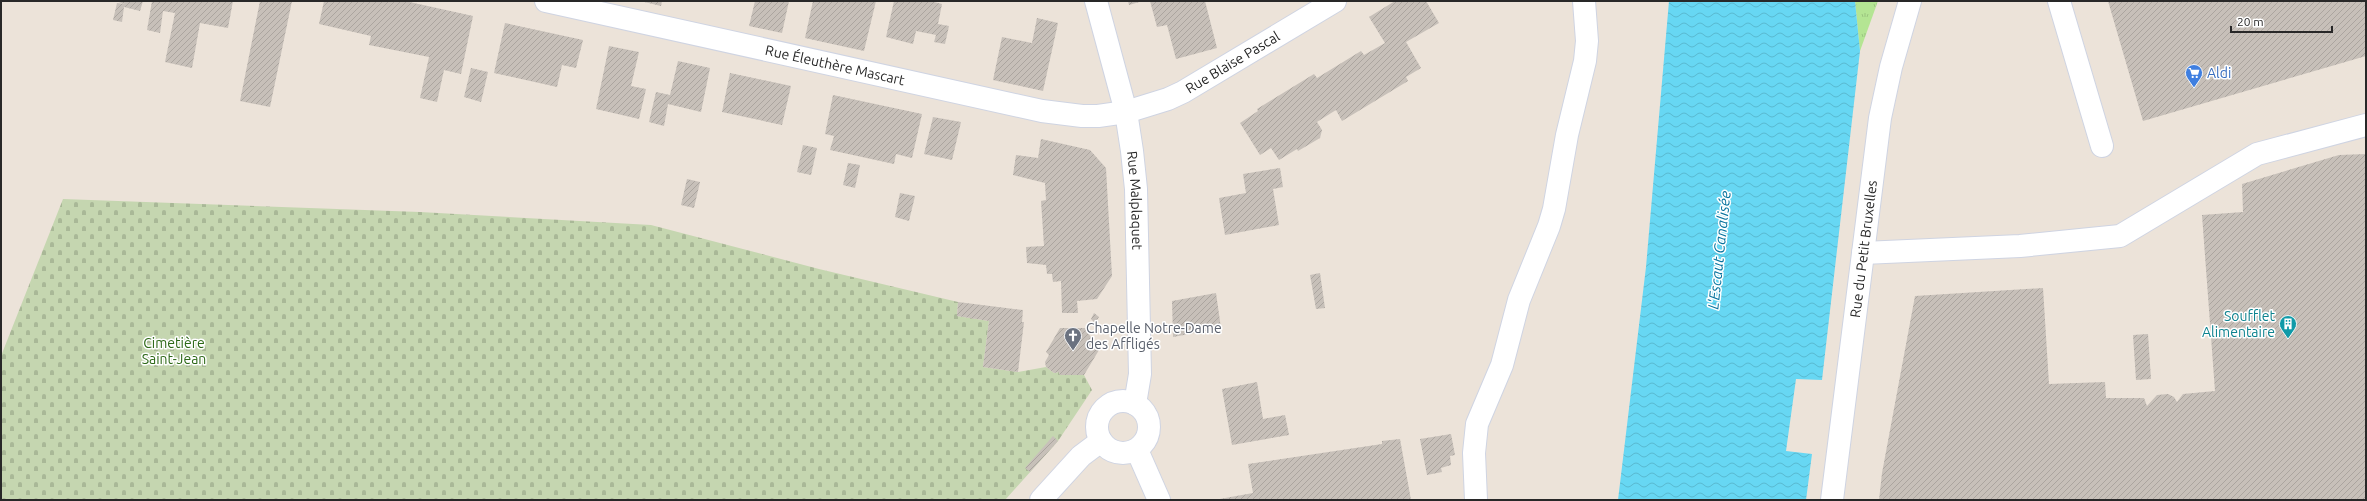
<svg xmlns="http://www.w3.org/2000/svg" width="2367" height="501" font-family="Ubuntu,sans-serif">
<defs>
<pattern id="grass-tufts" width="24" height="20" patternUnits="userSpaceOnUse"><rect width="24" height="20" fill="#b4e593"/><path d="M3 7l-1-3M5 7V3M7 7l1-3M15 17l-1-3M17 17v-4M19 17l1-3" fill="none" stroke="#9bc47f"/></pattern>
<pattern id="cemetery-stones" width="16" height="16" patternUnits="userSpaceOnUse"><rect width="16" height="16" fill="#c5d6b0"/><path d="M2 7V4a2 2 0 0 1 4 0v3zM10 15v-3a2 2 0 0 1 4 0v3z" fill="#a9b897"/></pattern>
<pattern id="water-waves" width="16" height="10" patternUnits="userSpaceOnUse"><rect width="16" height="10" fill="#67d7f3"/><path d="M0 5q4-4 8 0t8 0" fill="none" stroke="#59b9d0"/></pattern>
<pattern id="building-hatch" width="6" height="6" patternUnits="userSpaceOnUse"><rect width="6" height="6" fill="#c7c0b9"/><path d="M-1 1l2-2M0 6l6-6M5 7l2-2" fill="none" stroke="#aba59f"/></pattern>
</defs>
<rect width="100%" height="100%" fill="#ece3d9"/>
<!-- grass -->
<path fill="url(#grass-tufts)" d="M 1855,1 L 1878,1 L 1860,51 Z"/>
<!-- cemetery -->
<path fill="url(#cemetery-stones)" d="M 63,199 L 420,212 L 651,225 L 819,269 L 958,302 L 957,316 L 989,321 L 983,367 L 1018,372 L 1046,367 L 1054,373 L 1059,372 L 1060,375 L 1084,375 L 1092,390 L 1058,441 L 1005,500 L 1,500 L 1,356 Z"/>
<!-- water -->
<path fill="url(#water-waves)" d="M 1669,1 L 1855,1 L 1860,51 L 1822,380 L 1796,379 L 1786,451 L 1812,454 L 1806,500 L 1618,500 L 1646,267 Z"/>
<!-- building -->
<path fill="url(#building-hatch)" d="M 115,1 L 143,1 L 140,11 L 124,7 L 122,22 L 113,20 L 117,3 L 125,4 Z
M 152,1 L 233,1 L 228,28 L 200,23 L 192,68 L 165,62 L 175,13 L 163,11 L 160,33 L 147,30 Z
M 260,1 L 292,1 L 270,107 L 240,101 Z
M 324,1 L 405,1 L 473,16 L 461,74 L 444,70 L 437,102 L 420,98 L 429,57 L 369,45 L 371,36 L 319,24 Z
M 640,1 L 662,1 L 661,6 Z
M 755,1 L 789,1 L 782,33 L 749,26 Z
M 813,1 L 876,1 L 864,51 L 805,38 Z
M 894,1 L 930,1 L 942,4 L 938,24 L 949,26 L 945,44 L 934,42 L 936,35 L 916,31 L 913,44 L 886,37 Z
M 1128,1 L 1143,1 L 1129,5 Z
M 1150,1 L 1205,1 L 1217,48 L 1176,59 L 1167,25 L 1157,27 Z
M 1395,1 L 1426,1 L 1439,23 L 1406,42 L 1421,68 L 1406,77 L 1408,81 L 1342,121 L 1336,110 L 1320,120 L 1317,122 L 1322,130 L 1320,138 L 1298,151 L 1297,149 L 1279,160 L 1271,148 L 1260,155 L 1240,123 L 1258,111 L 1257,109 L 1314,74 L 1317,78 L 1361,51 L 1364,55 L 1385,43 L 1369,17 Z
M 2108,1 L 2366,1 L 2366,56 L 2143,121 Z
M 1037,18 L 1058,23 L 1043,91 L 993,80 L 1002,37 L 1032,43 Z
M 505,23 L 583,40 L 576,68 L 562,65 L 557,87 L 494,73 Z
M 609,46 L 639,52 L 631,86 L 646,89 L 639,119 L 596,109 Z
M 678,61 L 710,68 L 701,112 L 668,104 L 664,126 L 649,122 L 656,92 L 670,95 Z
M 471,68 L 488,72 L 481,102 L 464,97 Z
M 730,73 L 791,86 L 782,125 L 722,112 Z
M 833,95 L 922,114 L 912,158 L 896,154 L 894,164 L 830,150 L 834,136 L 825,134 Z
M 933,117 L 961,122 L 952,160 L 924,154 Z
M 1041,139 L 1090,150 L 1106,168 L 1112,276 L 1097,299 L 1077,301 L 1078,313 L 1062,313 L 1061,281 L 1053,282 L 1052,274 L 1047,274 L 1046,265 L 1027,263 L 1026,247 L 1044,246 L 1041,201 L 1046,200 L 1045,183 L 1013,175 L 1016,155 L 1038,158 Z
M 803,145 L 817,148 L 811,175 L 797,172 Z
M 2366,154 L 2366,500 L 1879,500 L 1882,473 L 1915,296 L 2043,288 L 2049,384 L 2105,382 L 2106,398 L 2144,398 L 2147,406 L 2157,395 L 2168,394 L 2174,397 L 2177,402 L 2183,394 L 2215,391 L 2202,215 L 2243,212 L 2242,184 L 2339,155 Z
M 848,163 L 860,165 L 855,188 L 843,185 Z
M 1280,168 L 1283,187 L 1273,189 L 1279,225 L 1225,235 L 1219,198 L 1246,193 L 1243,174 Z
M 687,179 L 700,182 L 694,208 L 681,205 Z
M 900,193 L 915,196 L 909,221 L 895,217 Z
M 1320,273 L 1325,308 L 1316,309 L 1310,275 Z
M 1216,293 L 1221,328 L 1173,337 L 1172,301 Z
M 958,302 L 1023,310 L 1022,322 L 1024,322 L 1018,372 L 983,367 L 989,321 L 957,316 Z
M 1094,313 L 1099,317 L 1095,323 L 1091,319 Z
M 1060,328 L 1085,328 L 1099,350 L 1084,375 L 1060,375 L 1059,372 L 1054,373 L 1046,367 L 1045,362 L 1049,355 L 1046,352 Z
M 2148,334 L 2151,379 L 2136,380 L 2133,335 Z
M 1257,382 L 1263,419 L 1285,415 L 1289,435 L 1232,445 L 1222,389 Z
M 1451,434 L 1455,455 L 1450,456 L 1451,465 L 1441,468 L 1442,472 L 1427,475 L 1420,439 Z
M 1053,436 L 1058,441 L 1030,472 L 1025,468 Z
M 1400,439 L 1411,500 L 1214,500 L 1253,493 L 1248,464 L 1382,444 L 1382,441 Z"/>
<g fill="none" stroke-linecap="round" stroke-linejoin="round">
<defs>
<g id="minor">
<path id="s1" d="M 546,1 L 1042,111 L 1082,116 L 1098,116 L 1126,112 L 1168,99 L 1183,92 L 1335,1"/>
<path id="s2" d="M 1096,1 L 1126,112 L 1132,151 L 1136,189 L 1140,374 L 1135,404"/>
<path d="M 2059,1 L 2102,146"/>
<path d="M 1863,253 L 2020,246 L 2120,236 L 2257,154 L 2366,125"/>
<circle cx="1123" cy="427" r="26"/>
<path d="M 1137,450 L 1159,500"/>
<path d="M 1041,500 L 1081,456 L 1101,441"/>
<path d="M 1476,500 L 1474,453 L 1477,424 L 1502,365 L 1519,300 L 1549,226 L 1554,209 L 1567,135 L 1585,61 L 1587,41 L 1584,1"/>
<path id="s3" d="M 1832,500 L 1880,118 L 1891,67 L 1910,1"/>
</g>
</defs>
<!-- minor casing -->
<use href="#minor" stroke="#cfd4e2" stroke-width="24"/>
<!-- minor -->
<use href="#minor" stroke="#fff" stroke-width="22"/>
</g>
<!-- icons -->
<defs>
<symbol id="supermarket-pin" viewBox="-11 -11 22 30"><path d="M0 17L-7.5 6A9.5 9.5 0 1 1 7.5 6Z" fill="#3f7fe0" stroke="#fff"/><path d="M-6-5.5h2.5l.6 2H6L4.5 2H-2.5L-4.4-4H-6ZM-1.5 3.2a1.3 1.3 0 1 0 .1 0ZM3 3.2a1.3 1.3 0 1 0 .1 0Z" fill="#fff"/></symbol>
<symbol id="building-pin" viewBox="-11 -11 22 30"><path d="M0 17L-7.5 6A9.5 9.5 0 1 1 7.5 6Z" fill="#0f9aa8" stroke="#fff"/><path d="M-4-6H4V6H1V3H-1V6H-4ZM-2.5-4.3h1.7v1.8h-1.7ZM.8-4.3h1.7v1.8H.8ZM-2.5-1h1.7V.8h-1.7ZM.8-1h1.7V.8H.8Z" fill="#fff"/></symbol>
<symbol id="church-pin" viewBox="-11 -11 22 30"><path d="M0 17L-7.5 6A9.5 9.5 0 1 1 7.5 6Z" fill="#6b7280" stroke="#fff"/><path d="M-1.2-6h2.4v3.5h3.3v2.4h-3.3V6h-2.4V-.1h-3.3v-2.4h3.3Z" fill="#fff"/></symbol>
</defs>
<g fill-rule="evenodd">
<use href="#supermarket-pin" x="2184" y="63" width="20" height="27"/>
<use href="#building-pin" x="2278" y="314" width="20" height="27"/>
<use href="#church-pin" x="1063" y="326" width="20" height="27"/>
</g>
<g text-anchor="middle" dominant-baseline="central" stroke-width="3" stroke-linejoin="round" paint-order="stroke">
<!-- street labels -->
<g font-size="14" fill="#282828" stroke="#fff">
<text stroke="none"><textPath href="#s1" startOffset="711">Rue Blaise Pascal</textPath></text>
<text stroke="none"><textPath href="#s1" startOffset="296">Rue Éleuthère Mascart</textPath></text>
<text stroke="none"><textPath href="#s2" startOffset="204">Rue Malplaquet</textPath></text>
<text stroke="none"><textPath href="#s3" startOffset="253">Rue du Petit Bruxelles</textPath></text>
</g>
<!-- shop labels -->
<g font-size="14" fill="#366cbe" stroke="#fff" text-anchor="start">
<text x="2207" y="73">Aldi</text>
</g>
<!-- culture labels -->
<g font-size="14" fill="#0d838f" stroke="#fff" text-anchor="end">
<text x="2275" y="316">Soufflet<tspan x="2275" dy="16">Alimentaire</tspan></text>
</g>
<!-- worship labels -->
<g font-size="14" fill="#5b616d" stroke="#fff" text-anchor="start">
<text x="1086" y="328">Chapelle Notre-Dame<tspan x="1086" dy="16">des Affligés</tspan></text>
</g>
<!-- park labels -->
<g font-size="14" fill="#2c6816" stroke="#fff">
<text x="174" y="343">Cimetière<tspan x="174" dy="16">Saint-Jean</tspan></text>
</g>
<!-- water labels -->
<g font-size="15" font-style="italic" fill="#07749e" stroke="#fff">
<text transform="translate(1719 250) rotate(-84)">L'Escaut Canalisée</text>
</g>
</g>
<!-- border -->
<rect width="2367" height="501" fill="none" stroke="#282828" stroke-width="4"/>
<!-- scale -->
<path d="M2231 26v6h101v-6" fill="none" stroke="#282828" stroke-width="2"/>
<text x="2237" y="26" font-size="12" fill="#282828" stroke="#ffffff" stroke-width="3" paint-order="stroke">20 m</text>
</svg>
